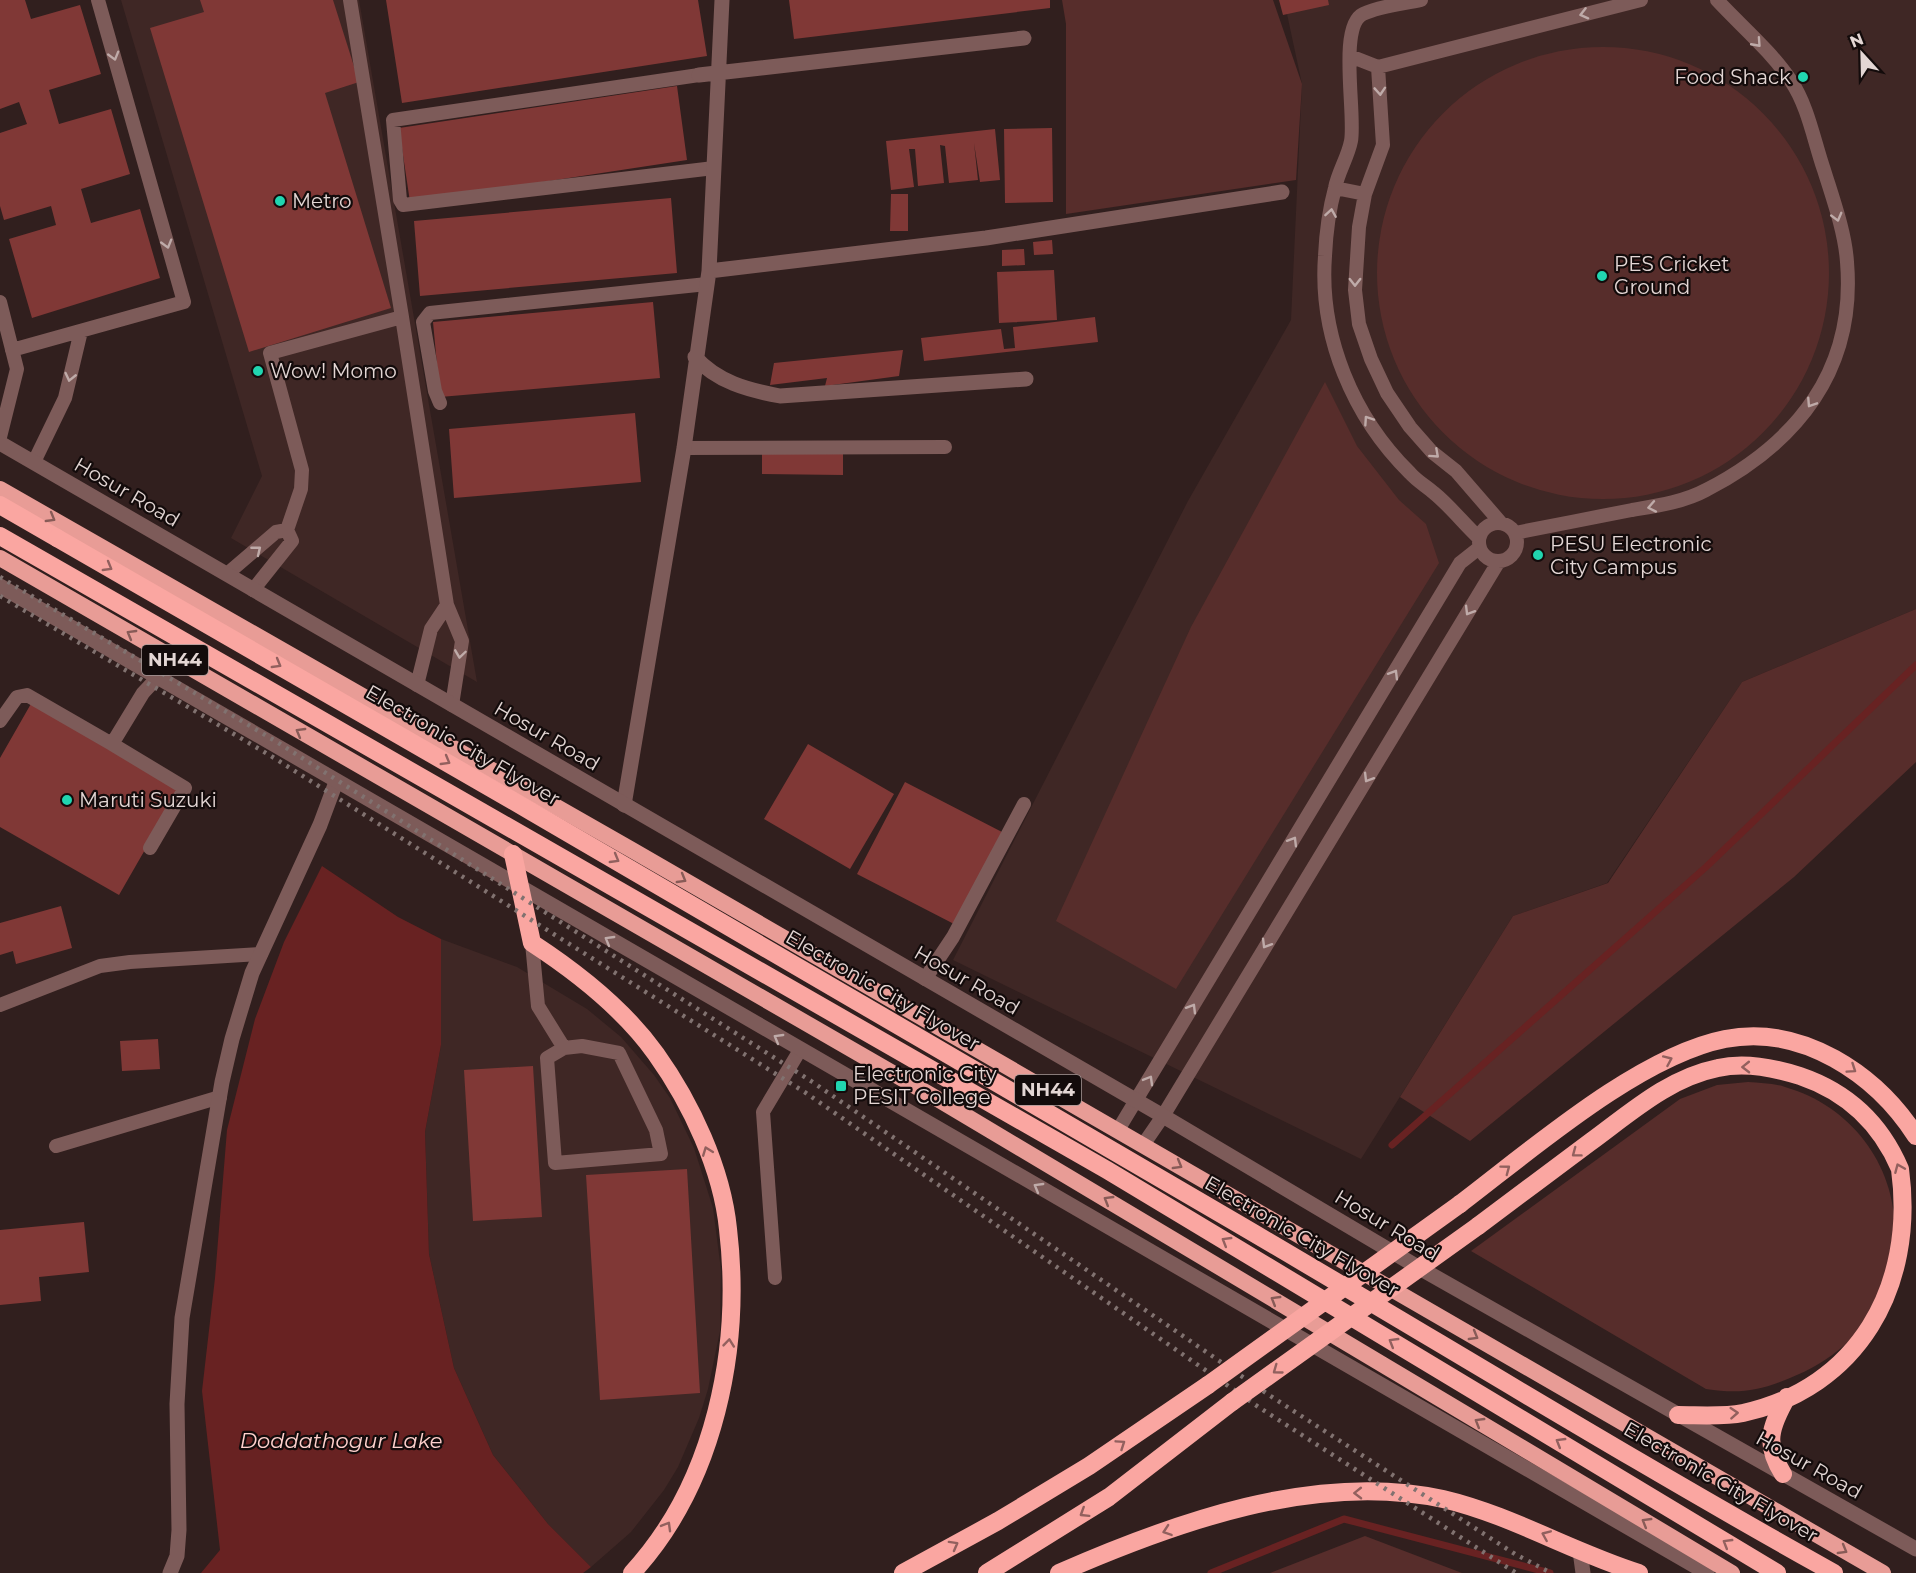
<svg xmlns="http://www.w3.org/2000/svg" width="1916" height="1573" font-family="Montserrat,sans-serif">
<rect width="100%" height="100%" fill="#311f1e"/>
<!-- built -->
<path fill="#3f2725" d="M 121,0 L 359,0 L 477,682 L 231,538 L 262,476 Z
M 1284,0 L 1916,0 L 1916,609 L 1742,682 L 1607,883 L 1513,916 L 1361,1159 L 953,960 L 1188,501 L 1291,320 L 1302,84 Z
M 441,939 L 517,967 L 587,1009 L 621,1037 L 654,1075 L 670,1098 L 694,1148 L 713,1208 L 721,1270 L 720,1331 L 708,1389 L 699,1418 L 678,1467 L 664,1490 L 631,1532 L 591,1567 L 548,1524 L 493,1455 L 454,1368 L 429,1254 L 425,1132 L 441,1045 Z"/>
<!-- green -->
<path fill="#572d2b" d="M 1062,0 L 1273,0 L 1302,84 L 1296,180 L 1066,214 L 1066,24 Z
M1377 273a226 226 0 1 1 452 0a226 226 0 1 1-452 0Z
M 1325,382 L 1357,446 L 1399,500 L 1426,524 L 1439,563 L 1176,989 L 1056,921 L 1191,627 Z
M 1916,609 L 1916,762 L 1794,877 L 1470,1141 L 1400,1097 L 1513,916 L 1608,883 L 1742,682 Z
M 1748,1082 C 1760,1083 1773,1083 1785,1087 C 1862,1109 1909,1185 1891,1264 C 1889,1273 1888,1286 1883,1295 C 1863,1334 1831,1362 1790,1378 C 1758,1391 1740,1394 1706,1389 L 1471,1251 L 1680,1099 L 1717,1085 Z
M 1365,1536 L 1462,1573 L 1270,1573 Z"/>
<!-- water -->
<path fill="#682222" d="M 322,866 L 398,917 L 441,939 L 441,1045 L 425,1132 L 429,1254 L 454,1368 L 493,1455 L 548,1524 L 591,1567 L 583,1573 L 201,1573 L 220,1550 L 202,1391 L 215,1278 L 227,1130 L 255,1019 L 284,942 Z"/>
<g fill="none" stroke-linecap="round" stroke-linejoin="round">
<!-- stream -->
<path stroke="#682222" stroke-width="7" d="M 1392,1145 L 1706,867 L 1916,665
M 1211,1573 L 1344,1519 L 1550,1573"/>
</g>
<!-- building -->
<path fill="#803836" d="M 0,0 L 25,0 L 31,19 L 80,5 L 101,74 L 49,90 L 59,124 L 111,109 L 130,174 L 81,189 L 91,223 L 140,209 L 160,278 L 32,318 L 9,239 L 56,225 L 51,206 L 4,220 L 0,206 L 0,133 L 27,124 L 19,102 L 0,109 Z
M 200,0 L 333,0 L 359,82 L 325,93 L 391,308 L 249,352 L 150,28 L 204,12 Z
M 386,0 L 698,0 L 707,56 L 402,103 Z
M 789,0 L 1050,0 L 1050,8 L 794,39 Z
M 1279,0 L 1328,0 L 1329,5 L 1283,15 Z
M 677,86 L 687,160 L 410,202 L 399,128 Z
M 1052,128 L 1053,202 L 1005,203 L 1004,129 Z
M 995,129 L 1000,180 L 980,182 L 974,143 L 978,180 L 949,183 L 945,146 L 940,145 L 944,183 L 918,186 L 915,149 L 909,149 L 914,187 L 891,190 L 886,141 Z
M 891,194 L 908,194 L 908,231 L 890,231 Z
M 671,198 L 677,273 L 420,296 L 414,221 Z
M 1052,240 L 1053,254 L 1034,255 L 1033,242 Z
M 1024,249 L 1025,265 L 1002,266 L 1002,250 Z
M 1054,270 L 1057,320 L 999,323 L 997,272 Z
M 653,302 L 660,378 L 440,397 L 433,322 Z
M 1095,317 L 1098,342 L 924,361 L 921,338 L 1001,329 L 1004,349 L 1015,348 L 1013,327 Z
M 903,350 L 899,376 L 825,386 L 827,378 L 770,385 L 774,363 Z
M 635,413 L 641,482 L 454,498 L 449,429 Z
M 762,449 L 843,450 L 843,475 L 762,474 Z
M 32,702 L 181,787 L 119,895 L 0,827 L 0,758 Z
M 808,744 L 894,794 L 850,869 L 764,819 Z
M 905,782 L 1002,832 L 954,924 L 857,874 Z
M 61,906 L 72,948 L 16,964 L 13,951 L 0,955 L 0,923 Z
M 158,1039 L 160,1069 L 122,1071 L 120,1041 Z
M 533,1066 L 542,1217 L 473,1221 L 464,1070 Z
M 687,1169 L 700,1393 L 600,1400 L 586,1175 Z
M 84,1222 L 89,1272 L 39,1277 L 41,1301 L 0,1305 L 0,1230 Z"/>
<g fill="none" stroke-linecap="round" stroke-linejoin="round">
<!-- service -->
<path stroke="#7d5b59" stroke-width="14" d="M 350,0 L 402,317
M 1421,0 C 1403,4 1380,6 1363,14 C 1338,26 1356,115 1351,141 C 1348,157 1338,172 1335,188 C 1329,210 1326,234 1325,256 C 1319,336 1353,417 1410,473 C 1417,481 1426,486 1434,493 C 1450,506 1464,524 1479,538
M 1350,56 L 1378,67
M 699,75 L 393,120 L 400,200 L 403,205 L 714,168
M 1335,188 L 1365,194
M 0,302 L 17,369 L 0,437
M 12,350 L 184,302 L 98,0
M 440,403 L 435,391 L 423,322 L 430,313 L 707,284
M 684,448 L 945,447
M 34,462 L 65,398 L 81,331
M1479 542a19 19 0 1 1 38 0a19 19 0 1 1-38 0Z
M 1501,523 L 1456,471 L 1432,452 L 1410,427 L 1387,393 L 1371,359 L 1359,324 L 1355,290 L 1359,227 L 1365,194 L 1383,145 L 1378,67 L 1641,0
M 1515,533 C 1554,525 1593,518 1632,510 C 1656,506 1684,502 1706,490 C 1797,443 1856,370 1847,262 C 1845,232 1833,199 1824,170 C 1814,141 1808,106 1791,81 C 1771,51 1741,26 1717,0
M 227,574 L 276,532 L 287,530
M 253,590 L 292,541 L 287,530 L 301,489 L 302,470 L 270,353 L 402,317 L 447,605 L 462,641 L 452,705
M 417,685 L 431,629 L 447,605
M 0,721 L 17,697 L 27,695 L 112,744
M 150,848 L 185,788 L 112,744 L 143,693 L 157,678
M 532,943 L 538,1006 L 564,1048 L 547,1058 L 555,1163 L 661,1154 L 656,1130 L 619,1053 L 582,1046 L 564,1048
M 925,979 L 953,937 L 1024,804
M 0,1005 L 100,966 L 130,962 L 261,954
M 1118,1130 L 1460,563 L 1479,548
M 1143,1145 L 1163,1116 L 1499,561
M 56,1146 L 220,1097
M 775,1278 L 763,1112 L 800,1050"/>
<!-- minor -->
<path stroke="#7d5b59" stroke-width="15" d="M 699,75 L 1024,38
M 709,271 L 986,238 L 1282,192
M 695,357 C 717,382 748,390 780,396 L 1026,379
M 624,805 L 684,448 L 709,271 L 722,0
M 1580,1551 L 1583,1573
M 170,1573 L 177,1556 L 179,1530 L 177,1404 L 182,1318 L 222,1082 L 232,1039 L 252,973 L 320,825 L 336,782"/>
<!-- tertiary -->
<path stroke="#7d5b59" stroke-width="15" d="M 0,443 L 1163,1116 L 1416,1266 L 1916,1549
M 0,586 L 1707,1573"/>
<!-- trunk -->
<path stroke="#e89c96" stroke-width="16" d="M 0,489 L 632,850 L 1883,1573
M 0,558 L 941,1101 L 1732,1573"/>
<!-- motorway -->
<path stroke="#faa6a1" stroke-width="18" d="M 0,505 L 57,538
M 513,854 L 532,943 C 578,973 624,1009 656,1054 C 691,1103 722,1169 728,1229 C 742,1348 715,1483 632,1573
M 1460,1204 C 1530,1151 1639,1056 1725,1039 C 1802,1024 1876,1074 1916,1136
M 1478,1226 C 1515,1198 1552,1171 1589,1143 C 1629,1114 1668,1078 1718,1068 C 1744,1062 1775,1068 1800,1076 C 1847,1092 1880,1122 1900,1169 C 1916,1288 1857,1388 1743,1413 C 1723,1417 1699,1415 1678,1415
M 1783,1474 C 1764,1444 1770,1427 1787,1397
M 903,1573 L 998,1521 L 1089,1466 L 1208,1385
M 987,1573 L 1109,1497 L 1232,1402
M 1059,1573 C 1173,1523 1316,1471 1443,1499 C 1511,1515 1572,1552 1639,1573"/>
<!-- rail -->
<path stroke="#817270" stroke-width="4.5" stroke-dasharray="3 6" stroke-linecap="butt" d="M 0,577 L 277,742 L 811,1081 L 1272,1397 L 1515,1554 L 1551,1573
M 0,596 L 271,756 L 806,1093 L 1260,1408 L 1516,1573"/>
<!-- motorway-bridge -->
<path stroke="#faa6a1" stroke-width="18" d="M 0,536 L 1107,1170 L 1777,1573
M 57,538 C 449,762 838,990 1228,1218 C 1430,1336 1629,1459 1834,1573
M 1208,1385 L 1460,1204
M 1232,1402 L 1478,1226"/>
</g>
<!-- one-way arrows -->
<defs><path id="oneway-chevron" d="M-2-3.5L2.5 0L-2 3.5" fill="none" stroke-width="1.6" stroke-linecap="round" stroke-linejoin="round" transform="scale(1.5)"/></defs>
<g stroke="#bfaba9">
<use href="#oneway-chevron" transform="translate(1584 14) rotate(166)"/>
<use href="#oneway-chevron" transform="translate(1757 43) rotate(48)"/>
<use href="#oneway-chevron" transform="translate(114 56) rotate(74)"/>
<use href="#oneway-chevron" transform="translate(1380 91) rotate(86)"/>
<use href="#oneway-chevron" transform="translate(1331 213) rotate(-81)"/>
<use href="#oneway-chevron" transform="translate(1837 217) rotate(75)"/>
<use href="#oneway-chevron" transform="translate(167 244) rotate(74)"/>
<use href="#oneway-chevron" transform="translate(1355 282) rotate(90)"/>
<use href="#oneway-chevron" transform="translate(70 377) rotate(103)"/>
<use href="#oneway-chevron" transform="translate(1811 403) rotate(123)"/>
<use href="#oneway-chevron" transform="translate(1368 420) rotate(-124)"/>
<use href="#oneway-chevron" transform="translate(1435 454) rotate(42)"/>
<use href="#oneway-chevron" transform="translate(1652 507) rotate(169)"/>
<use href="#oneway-chevron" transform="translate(257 550) rotate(-39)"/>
<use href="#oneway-chevron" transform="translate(1469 611) rotate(121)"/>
<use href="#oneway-chevron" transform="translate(460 654) rotate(98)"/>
<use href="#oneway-chevron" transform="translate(1394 674) rotate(-59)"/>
<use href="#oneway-chevron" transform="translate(1368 778) rotate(121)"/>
<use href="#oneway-chevron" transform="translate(1293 841) rotate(-59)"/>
<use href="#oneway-chevron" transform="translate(609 940) rotate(-150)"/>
<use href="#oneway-chevron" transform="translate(1266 944) rotate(121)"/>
<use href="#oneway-chevron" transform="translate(1192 1008) rotate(-59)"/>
<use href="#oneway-chevron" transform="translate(778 1038) rotate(-150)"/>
<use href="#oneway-chevron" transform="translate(1149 1080) rotate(-60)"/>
<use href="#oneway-chevron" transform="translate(1038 1187) rotate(-150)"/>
</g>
<g stroke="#885b57">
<use href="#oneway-chevron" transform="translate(51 518) rotate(30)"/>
<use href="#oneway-chevron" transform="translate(131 634) rotate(-150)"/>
<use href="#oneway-chevron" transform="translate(300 732) rotate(-150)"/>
<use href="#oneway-chevron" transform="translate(682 879) rotate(30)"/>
<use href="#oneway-chevron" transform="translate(1178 1165) rotate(30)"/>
<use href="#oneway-chevron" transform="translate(1108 1200) rotate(-149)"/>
<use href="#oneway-chevron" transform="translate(1275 1300) rotate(-149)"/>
<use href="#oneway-chevron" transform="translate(1474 1336) rotate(30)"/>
<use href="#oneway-chevron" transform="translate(1479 1422) rotate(-149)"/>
<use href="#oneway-chevron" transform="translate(1646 1522) rotate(-149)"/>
<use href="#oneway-chevron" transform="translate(1843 1550) rotate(30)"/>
</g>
<g stroke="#92605e">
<use href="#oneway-chevron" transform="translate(108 567) rotate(30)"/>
<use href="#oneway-chevron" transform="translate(277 664) rotate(30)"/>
<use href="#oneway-chevron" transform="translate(446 761) rotate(30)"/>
<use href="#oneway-chevron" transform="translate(615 859) rotate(30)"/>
<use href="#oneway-chevron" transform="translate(1668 1060) rotate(-24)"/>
<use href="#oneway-chevron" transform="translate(1746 1067) rotate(179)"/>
<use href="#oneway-chevron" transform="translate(1852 1069) rotate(34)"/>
<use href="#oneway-chevron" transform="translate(707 1151) rotate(-111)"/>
<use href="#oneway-chevron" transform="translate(1576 1153) rotate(143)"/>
<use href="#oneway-chevron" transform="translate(1899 1168) rotate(-113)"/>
<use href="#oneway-chevron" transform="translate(1506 1169) rotate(-37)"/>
<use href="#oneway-chevron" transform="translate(1226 1241) rotate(-149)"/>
<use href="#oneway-chevron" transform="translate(1393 1342) rotate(-149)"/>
<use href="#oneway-chevron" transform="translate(729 1343) rotate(-84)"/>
<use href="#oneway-chevron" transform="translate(1277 1370) rotate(144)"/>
<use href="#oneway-chevron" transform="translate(1734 1413) rotate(-4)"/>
<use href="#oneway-chevron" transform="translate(1560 1442) rotate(-149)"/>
<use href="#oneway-chevron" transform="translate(1121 1444) rotate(-34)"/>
<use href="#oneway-chevron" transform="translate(1358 1493) rotate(179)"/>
<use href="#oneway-chevron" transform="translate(1084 1513) rotate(148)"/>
<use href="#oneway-chevron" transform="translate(667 1526) rotate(-60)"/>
<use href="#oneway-chevron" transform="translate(1167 1531) rotate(161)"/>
<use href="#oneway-chevron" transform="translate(1546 1535) rotate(-157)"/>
<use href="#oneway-chevron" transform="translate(1727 1543) rotate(-149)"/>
<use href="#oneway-chevron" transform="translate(954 1545) rotate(-29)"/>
</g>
<!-- markers -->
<g fill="#21d5b0" stroke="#130b0b" stroke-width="2">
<circle cx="1803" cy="77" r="6"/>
<circle cx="280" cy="201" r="6"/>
<circle cx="1602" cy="276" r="6"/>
<circle cx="258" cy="371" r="6"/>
<circle cx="1538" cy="555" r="6"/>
<circle cx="67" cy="800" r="6"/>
<rect x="835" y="1080" width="12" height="12" rx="3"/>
</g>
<g text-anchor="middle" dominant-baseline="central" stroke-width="4.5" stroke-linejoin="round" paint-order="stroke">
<!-- shield labels -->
<g fill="#130b0b" stroke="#a59998" stroke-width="1.5">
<rect x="142" y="645" width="66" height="30" rx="4.5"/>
<rect x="1015" y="1075" width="66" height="30" rx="4.5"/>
</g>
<g font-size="18" font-weight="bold" fill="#e3d6d4">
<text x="175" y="660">NH44</text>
<text x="1048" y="1090">NH44</text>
</g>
<!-- poi labels -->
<g font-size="20" fill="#e3d6d4" stroke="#130b0b" text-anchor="start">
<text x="1791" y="77" text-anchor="end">Food Shack</text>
<text x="292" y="201">Metro</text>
<text x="1614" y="264">PES Cricket<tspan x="1614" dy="23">Ground</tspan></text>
<text x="270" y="371">Wow! Momo</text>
<text x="1550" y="544">PESU Electronic<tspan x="1550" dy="23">City Campus</tspan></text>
<text x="79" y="800">Maruti Suzuki</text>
<text x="853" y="1074">Electronic City<tspan x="853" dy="23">PESIT College</tspan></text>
</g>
<!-- street labels -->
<g font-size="20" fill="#e3d6d4" stroke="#130b0b">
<text transform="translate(127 492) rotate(30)">Hosur Road</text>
<text transform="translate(547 736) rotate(30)">Hosur Road</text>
<text transform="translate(463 745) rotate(30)">Electronic City Flyover</text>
<text transform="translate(967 980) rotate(30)">Hosur Road</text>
<text transform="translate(883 990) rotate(30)">Electronic City Flyover</text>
<text transform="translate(1387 1225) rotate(31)">Hosur Road</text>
<text transform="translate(1302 1236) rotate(30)">Electronic City Flyover</text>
<text transform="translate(1809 1465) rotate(29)">Hosur Road</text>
<text transform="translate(1721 1482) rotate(30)">Electronic City Flyover</text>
</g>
<!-- water labels -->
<g font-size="21" font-style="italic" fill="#ffd1cd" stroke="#130b0b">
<text x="341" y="1440">Doddathogur Lake</text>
</g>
</g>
<!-- north arrow -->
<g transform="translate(1862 54) rotate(338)" stroke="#130b0b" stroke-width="4.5" paint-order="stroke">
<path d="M0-4.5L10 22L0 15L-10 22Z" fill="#e3d6d4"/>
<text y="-9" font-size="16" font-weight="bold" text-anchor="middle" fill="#e3d6d4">N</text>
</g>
</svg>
